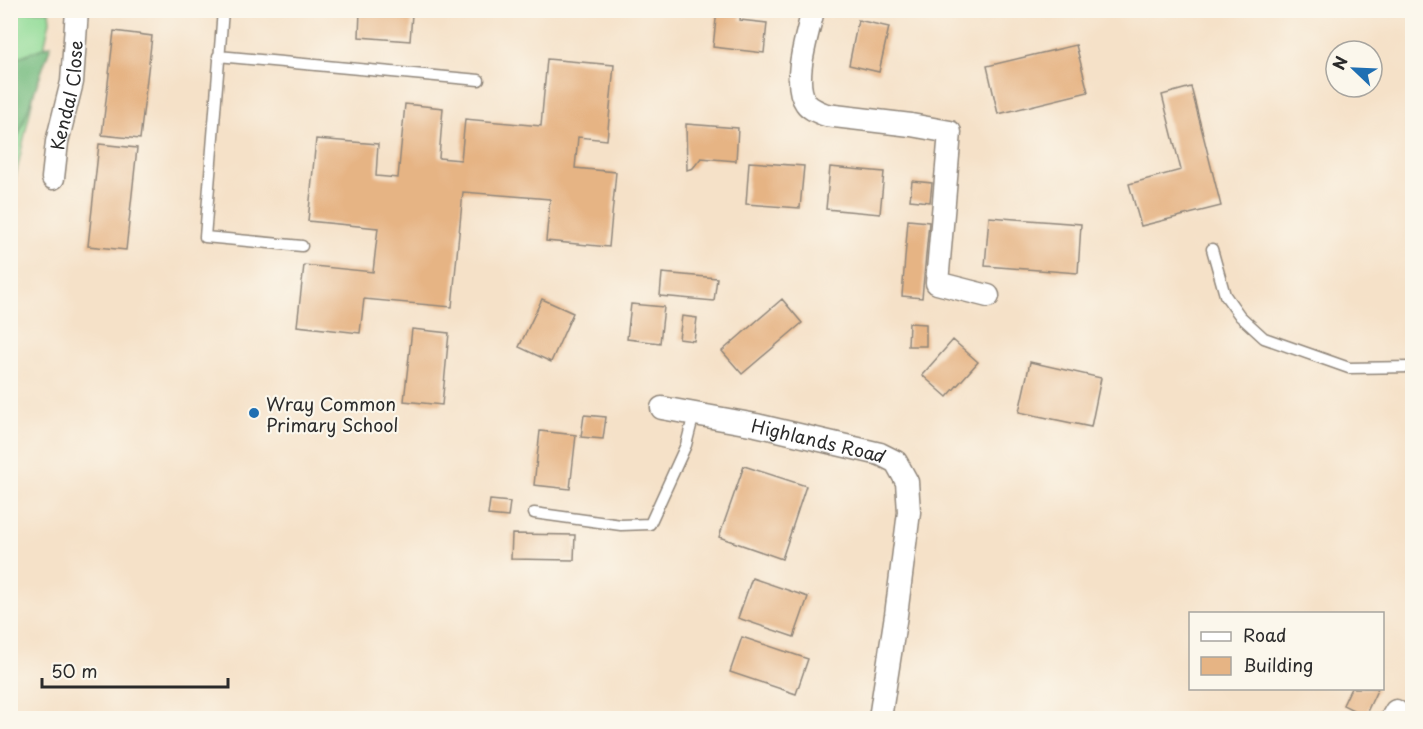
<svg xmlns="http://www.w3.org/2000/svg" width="1423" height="729" font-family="'Playpen Sans',sans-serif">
<rect width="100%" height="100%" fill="#fbf7ec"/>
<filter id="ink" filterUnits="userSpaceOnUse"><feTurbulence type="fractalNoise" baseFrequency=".0167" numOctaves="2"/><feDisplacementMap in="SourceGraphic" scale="12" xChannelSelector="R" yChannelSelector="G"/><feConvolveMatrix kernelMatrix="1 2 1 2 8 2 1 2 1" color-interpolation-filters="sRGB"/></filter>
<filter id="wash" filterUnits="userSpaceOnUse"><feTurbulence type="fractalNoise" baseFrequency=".008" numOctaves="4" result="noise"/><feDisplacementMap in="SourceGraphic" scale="24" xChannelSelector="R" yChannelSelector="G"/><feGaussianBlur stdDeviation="1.35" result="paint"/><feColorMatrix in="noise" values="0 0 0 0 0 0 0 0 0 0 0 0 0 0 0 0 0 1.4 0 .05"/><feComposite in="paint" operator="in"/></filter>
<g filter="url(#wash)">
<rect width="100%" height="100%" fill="#f5e1c8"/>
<!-- green -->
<path fill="#90db96" stroke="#5e8360" stroke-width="1.5" d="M 11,11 L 49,11 L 50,21 L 11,197 Z"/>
<!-- forest -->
<path fill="#74bb7f" stroke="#507355" stroke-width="1.5" d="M 51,45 L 11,157 L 11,60 Z"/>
<g id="blocks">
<!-- building -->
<path fill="#e6b484" d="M 360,10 L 412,14 L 410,41 L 359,37 Z
M 717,10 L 741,10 L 740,20 L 767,23 L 764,53 L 713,47 Z
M 858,20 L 889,27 L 879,72 L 849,65 Z
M 114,31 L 152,36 L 140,139 L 102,135 Z
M 1076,45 L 1088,92 L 998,114 L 987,66 Z
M 547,59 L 614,65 L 607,140 L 578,137 L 575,168 L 616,172 L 609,247 L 546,241 L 550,199 L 463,192 L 452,307 L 364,299 L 360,333 L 297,326 L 304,265 L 373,272 L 378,228 L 308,221 L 316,139 L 378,144 L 376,176 L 398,178 L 405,104 L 443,108 L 439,158 L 461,160 L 465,119 L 541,126 Z
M 1191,87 L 1221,206 L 1141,226 L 1129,184 L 1181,170 L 1162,95 Z
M 686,124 L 738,128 L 736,161 L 701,158 L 693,168 L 687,170 Z
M 99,144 L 137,148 L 126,250 L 88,246 Z
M 749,162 L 804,166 L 800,208 L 746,204 Z
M 830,167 L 884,172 L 880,214 L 826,209 Z
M 912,181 L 932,183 L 930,202 L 910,200 Z
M 989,217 L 1081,224 L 1078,273 L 985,266 Z
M 908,220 L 929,222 L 922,298 L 902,296 Z
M 662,273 L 717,278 L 714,301 L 660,296 Z
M 542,299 L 573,313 L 551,362 L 519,347 Z
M 782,299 L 802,323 L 742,374 L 722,351 Z
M 631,304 L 664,307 L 660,343 L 627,339 Z
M 682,316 L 697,318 L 694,341 L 679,339 Z
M 909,323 L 926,324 L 926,346 L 908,346 Z
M 412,329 L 449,333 L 442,405 L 404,401 Z
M 953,340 L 978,362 L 947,397 L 922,375 Z
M 1030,362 L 1101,378 L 1091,427 L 1019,412 Z
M 584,415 L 606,417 L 603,439 L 581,437 Z
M 540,431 L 576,435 L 570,489 L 534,485 Z
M 744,466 L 806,486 L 782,559 L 719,537 Z
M 490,500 L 510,502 L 508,517 L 488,515 Z
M 512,534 L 575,535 L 574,560 L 511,559 Z
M 752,578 L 808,597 L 794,637 L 738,618 Z
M 742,637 L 808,659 L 796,694 L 730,672 Z
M 1351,688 L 1378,688 L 1365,716 L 1343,705 Z"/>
</g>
</g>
<g filter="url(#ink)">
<use href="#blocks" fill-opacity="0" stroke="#90867a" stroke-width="1.5"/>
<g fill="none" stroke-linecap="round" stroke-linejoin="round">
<defs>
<path id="service" d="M 223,10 L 205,237 L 302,246
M 218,56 L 479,80
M 1212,249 L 1225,295 L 1240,316 L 1264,338 L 1349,368 L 1412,367
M 534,513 L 621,525 L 650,524 L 686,445 L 694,414"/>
<g id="minor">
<path d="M 813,10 C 808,34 791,82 806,103 C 810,109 819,112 826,115 L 911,125 L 950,132 L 937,283 L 988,296"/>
<path id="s1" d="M 53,178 L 57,142 L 72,82 L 77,10"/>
<path id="s2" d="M 662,408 L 756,425 L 880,454 L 896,462 L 907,482 L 909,512 L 896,615 L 880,718"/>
<path d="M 1392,718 L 1396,711"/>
</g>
</defs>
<!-- service casing -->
<use href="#service" stroke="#90867a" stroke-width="13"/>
<!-- minor casing -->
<use href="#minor" stroke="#90867a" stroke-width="25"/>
<!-- service -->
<use href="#service" stroke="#fff" stroke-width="10"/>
<!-- minor -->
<use href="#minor" stroke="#fff" stroke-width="22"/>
</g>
</g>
<!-- markers -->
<circle fill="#1f6fb2" stroke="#fbf7ec" stroke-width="2" cx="254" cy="413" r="6"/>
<g text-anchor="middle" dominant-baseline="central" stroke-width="4.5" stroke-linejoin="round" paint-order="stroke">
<!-- street labels -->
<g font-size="18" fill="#2b2b2b" stroke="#fbf7ec">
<text stroke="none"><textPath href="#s1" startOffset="84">Kendal Close</textPath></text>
<text stroke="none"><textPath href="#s2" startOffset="160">Highlands Road</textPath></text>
</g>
<!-- poi labels -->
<g font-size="18" fill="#2b2b2b" stroke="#fbf7ec" text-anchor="start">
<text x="266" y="403">Wray Common<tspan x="266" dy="21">Primary School</tspan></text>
</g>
</g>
<!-- margin -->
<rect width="1423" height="729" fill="none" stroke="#fbf7ec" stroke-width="36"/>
<!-- legend -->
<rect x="1189" y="612" width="195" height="78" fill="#fbf7ec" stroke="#a8a59f" stroke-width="1.5"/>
<rect x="1201" y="632" width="30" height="9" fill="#ffffff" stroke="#a8a59f" stroke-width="1.5"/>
<text x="1243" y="642" font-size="18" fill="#2b2b2b">Road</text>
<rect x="1201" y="657" width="30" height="18" fill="#e6b484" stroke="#a8a59f" stroke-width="1.5"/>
<text x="1243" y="672" font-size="18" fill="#2b2b2b">Building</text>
<!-- north arrow -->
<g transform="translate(1354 69) rotate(293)"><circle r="28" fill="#fbf7ec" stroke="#a8a59f" stroke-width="1.5"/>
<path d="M0-4.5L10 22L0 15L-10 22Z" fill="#1f6fb2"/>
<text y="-9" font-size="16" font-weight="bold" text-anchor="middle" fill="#2b2b2b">N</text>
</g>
<!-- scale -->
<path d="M42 678v9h186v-9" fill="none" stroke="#2b2b2b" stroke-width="3"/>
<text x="51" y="678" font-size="18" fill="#2b2b2b" stroke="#fbf7ec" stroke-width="4.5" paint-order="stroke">50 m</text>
</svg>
